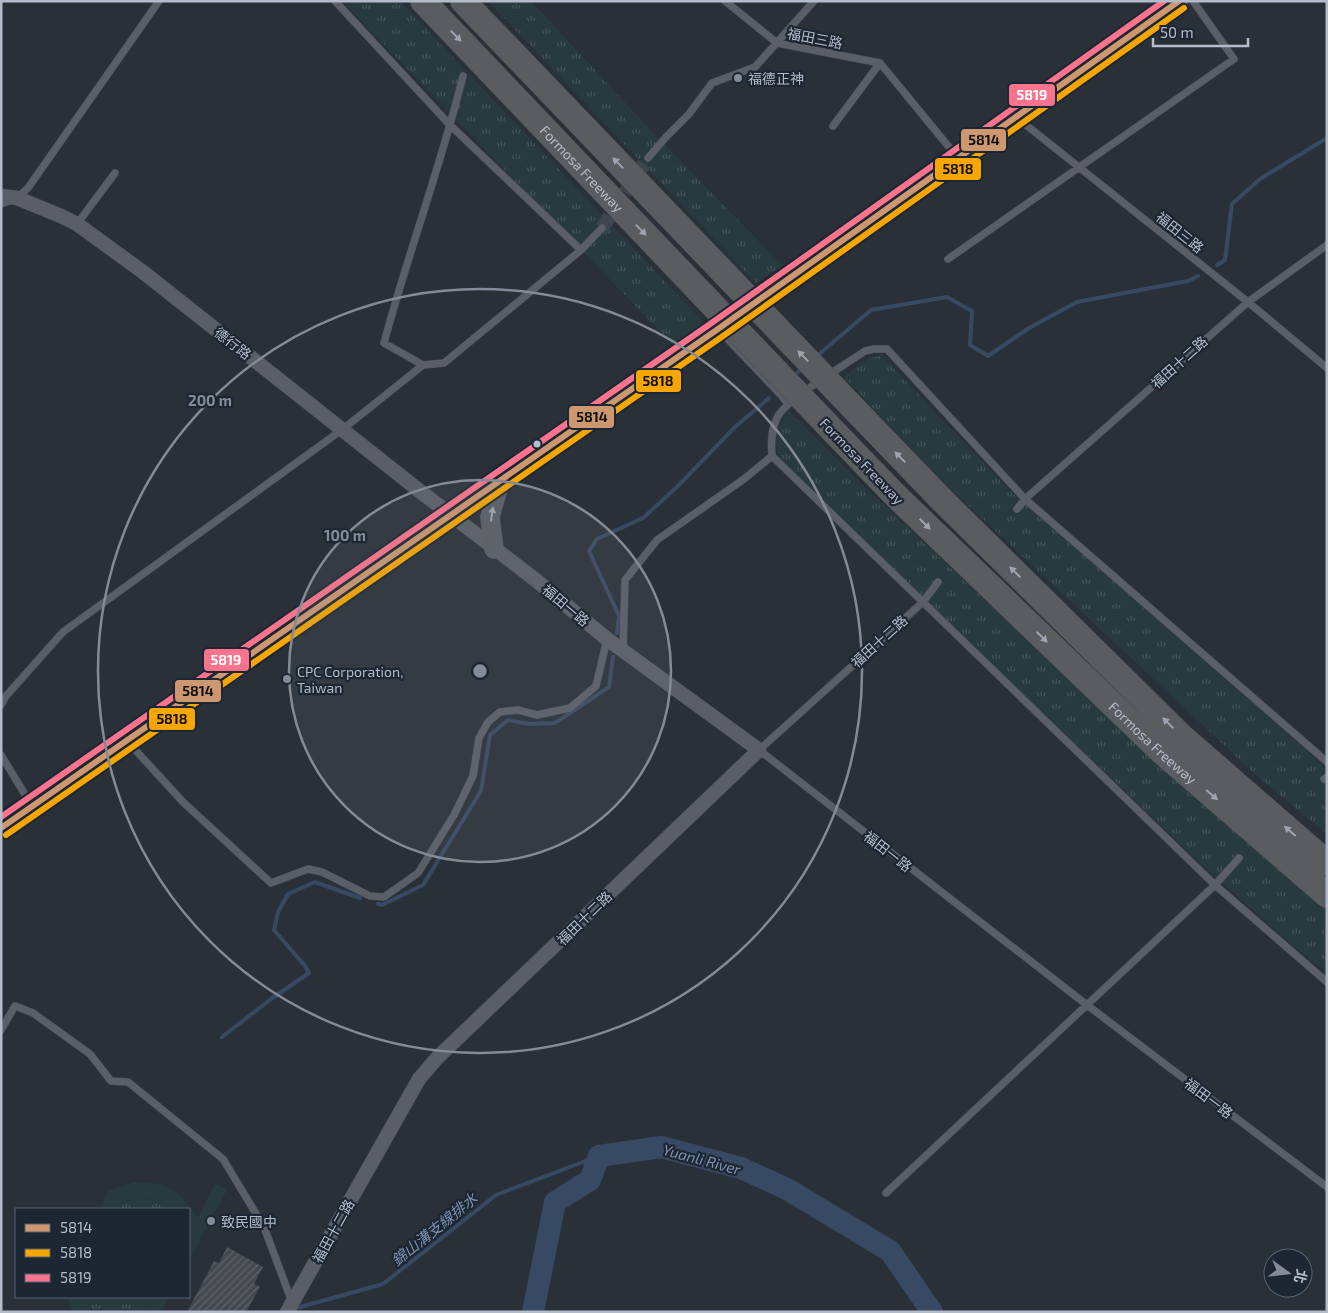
<svg xmlns="http://www.w3.org/2000/svg" width="1328" height="1313" font-family="'Exo 2','Noto Sans TC',sans-serif">
<defs>
<pattern id="grass-tufts" width="24" height="20" patternUnits="userSpaceOnUse" patternTransform="scale(1.25)"><rect width="24" height="20" fill="#273a3e"/><path d="M3 7l-1-3M5 7V3M7 7l1-3M15 17l-1-3M17 17v-4M19 17l1-3" fill="none" stroke="#445559"/></pattern>
<pattern id="building-hatch" width="6" height="6" patternUnits="userSpaceOnUse" patternTransform="scale(1.25)"><rect width="6" height="6" fill="#444950"/><path d="M-1 1l2-2M0 6l6-6M5 7l2-2" fill="none" stroke="#5d6168"/></pattern>
</defs>
<rect width="100%" height="100%" fill="#2a3038"/>
<!-- grass -->
<path fill="url(#grass-tufts)" d="M 342,1 L 400,1 L 705,324 L 672,344 Z
M 488,1 L 531,1 L 657,137 L 782,265 L 756,283 Z
M 882,356 L 1011,492 L 1305,749 L 1327,770 L 1327,834 L 1257,776 L 940,479 L 844,377 L 868,358 Z
M 789,411 L 866,488 L 1150,756 L 1327,910 L 1327,972 L 1298,950 L 1199,862 L 780,461 C 773,440 775,428 789,411 Z
M 142,1198 L 166,1202 L 172,1209 L 117,1209 C 123,1201 132,1199 142,1198 Z
M 82,1297 L 155,1297 L 147,1312 L 90,1312 L 86,1307 Z"/>
<!-- pitch -->
<path fill="#273a3e" d="M 135,1182 C 172,1182 176,1190 198,1217 L 215,1184 L 227,1190 L 189,1261 L 189,1209 L 172,1209 L 166,1202 C 150,1198 129,1194 117,1209 L 99,1209 L 108,1191 Z
M 68,1297 L 82,1297 L 86,1307 L 90,1312 L 71,1312 Z
M 155,1297 L 169,1297 L 161,1312 L 147,1312 Z"/>
<g fill="none" stroke-linecap="round" stroke-linejoin="round">
<!-- stream -->
<path stroke="#384963" stroke-width="4" d="M 1217,265 L 1225,260 L 1232,204 L 1260,179 L 1327,138
M 817,356 L 871,310 L 947,297 L 972,311 L 970,345 L 988,356 L 1029,328 L 1077,302 L 1188,281 L 1198,276
M 792,377 L 804,367
M 617,633 L 619,616 L 589,551 L 597,539 L 643,518 L 677,487 L 735,427 L 769,398
M 378,904 L 382,905 L 423,885 L 481,791 L 490,735 L 508,720 L 529,724 L 555,723 L 609,687 L 613,657
M 222,1037 L 271,999 L 309,973 L 305,966 L 274,930 L 278,912 L 288,894 L 315,882 L 360,898
M 293,1309 L 383,1284 L 496,1195 L 599,1156"/>
<!-- river -->
<path stroke="#384963" stroke-width="22" d="M 533,1312 L 555,1202 L 590,1180 L 599,1156 L 661,1147 L 741,1168 L 787,1189 L 890,1251 L 932,1312"/>
</g>
<!-- building -->
<path fill="url(#building-hatch)" d="M 227,1247 L 263,1267 L 254,1284 L 260,1287 L 246,1312 L 187,1312 L 214,1261 L 219,1263 Z"/>
<g fill="none" stroke-linecap="round" stroke-linejoin="round">
<!-- street-tunnel -->
<path stroke="#3f454e" stroke-width="14" stroke-dasharray="14 7" stroke-linecap="butt" d="M 602,228 L 648,158"/>
<!-- secondary-tunnel -->
<path stroke="#3f454e" stroke-width="19" stroke-dasharray="19 9" stroke-linecap="butt" d="M 718,328 L 772,290"/>
<defs>
<path id="lane" d="M 335,1 L 450,125 L 581,250
M 725,1 L 777,43 L 880,63 L 958,158
M 1016,117 L 1248,302 L 1327,368
M 833,126 L 880,63
M 648,158 L 666,137 L 689,114 L 712,83 L 755,67 L 814,1
M 1,204 L 17,198 L 28,188 L 159,1
M 77,224 L 115,173
M 948,259 L 1234,59 L 1193,1
M 718,329 L 781,395 L 788,404
M 423,365 L 384,343 C 408,253 441,166 463,76
M 772,456 C 771,443 771,431 777,418 C 786,399 845,365 865,351 L 874,349 L 887,349 L 1025,499 L 1327,762
M 1017,509 L 1025,499 L 1248,302 L 1327,245
M 938,582 L 923,602 L 759,750 L 1087,1005 L 1327,1187
M 623,650 L 625,580 L 657,540 L 744,479 L 772,456 L 1215,885 L 1327,982
M 1,705 L 6,696 L 63,632 L 343,429 L 423,365 L 444,363 L 581,250 L 602,228
M 128,742 L 183,802 L 271,883 L 308,869 L 322,872 L 370,896 L 384,897 L 418,873 L 454,815 L 473,776 L 479,738 L 488,722 L 500,712 L 518,710 L 537,715 L 570,708 L 596,686 L 607,639
M 1,755 L 32,806
M 1324,779 L 1327,777
M 1,1030 L 15,1006 L 33,1013 L 90,1054 L 111,1081 L 128,1082 L 223,1159 L 264,1227 L 292,1302
M 886,1193 L 1215,885 L 1239,858"/>
<path id="street" d="M 1,196 L 17,198 L 61,216 L 77,224 L 143,272 L 421,492 L 537,581 L 607,639 L 759,750 L 437,1058 L 419,1079 L 287,1312"/>
<path id="secondary" d="M 772,290 L 1179,1
M 494,549 L 490,517 L 500,481
M 1,828 L 718,329"/>
<g id="highway">
<path id="s1" d="M 423,1 L 703,295"/>
<path d="M 463,1 L 725,274"/>
<path d="M 861,416 L 942,500 L 1181,736 L 1327,863"/>
<path id="s2" d="M 842,440 L 894,494 L 1162,752 L 1327,895"/>
</g>
</defs>
<!-- lane casing -->
<use href="#lane" stroke="#484c53" stroke-width="8"/>
<!-- street casing -->
<use href="#street" stroke="#484c53" stroke-width="15"/>
<!-- secondary casing -->
<use href="#secondary" stroke="#484c53" stroke-width="20"/>
<!-- highway casing -->
<use href="#highway" stroke="#474c53" stroke-width="26"/>
<!-- lane -->
<use href="#lane" stroke="#5a5e66" stroke-width="7"/>
<!-- street -->
<use href="#street" stroke="#5a5e66" stroke-width="14"/>
<!-- secondary -->
<use href="#secondary" stroke="#595d64" stroke-width="19"/>
<!-- highway -->
<use href="#highway" stroke="#5a5d60" stroke-width="25"/>
<defs>
<path id="highway-bridge" d="M 725,274 L 861,416
M 703,295 L 842,440"/>
</defs>
<!-- highway-bridge casing -->
<use href="#highway-bridge" stroke="#474c53" stroke-width="26" stroke-linecap="butt"/>
<!-- highway-bridge -->
<use href="#highway-bridge" stroke="#5a5d60" stroke-width="25"/>
<defs>
<path id="bus-1" d="M 1,828 L 718,329 L 1179,1"/>
<path id="bus-2" d="M 6,835 L 723,336 L 1184,8"/>
<path id="bus-3" d="M 1,817 L 713,322 L 1164,1"/>
</defs>
<!-- bus-1 casing -->
<use href="#bus-1" stroke="#1d2633" stroke-width="10"/>
<!-- bus-2 casing -->
<use href="#bus-2" stroke="#1d2633" stroke-width="10"/>
<!-- bus-3 casing -->
<use href="#bus-3" stroke="#1d2633" stroke-width="10"/>
<!-- bus-1 -->
<use href="#bus-1" stroke="#cd976f" stroke-width="6"/>
<!-- bus-2 -->
<use href="#bus-2" stroke="#f7a600" stroke-width="6"/>
<!-- bus-3 -->
<use href="#bus-3" stroke="#fc738d" stroke-width="6"/>
</g>
<!-- one-way arrows -->
<defs><path id="oneway-solid" d="M-6-.8H1V-3.2L6.5 0L1 3.2V.8H-6Z" transform="scale(1.25)"/></defs>
<g fill="#9ea4af">
<use href="#oneway-solid" transform="translate(456 36) rotate(46)"/>
<use href="#oneway-solid" transform="translate(618 163) rotate(-134)"/>
<use href="#oneway-solid" transform="translate(641 230) rotate(46)"/>
<use href="#oneway-solid" transform="translate(803 356) rotate(-134)"/>
<use href="#oneway-solid" transform="translate(900 457) rotate(-134)"/>
<use href="#oneway-solid" transform="translate(925 524) rotate(44)"/>
<use href="#oneway-solid" transform="translate(1015 572) rotate(-135)"/>
<use href="#oneway-solid" transform="translate(1042 637) rotate(44)"/>
<use href="#oneway-solid" transform="translate(1168 723) rotate(-135)"/>
<use href="#oneway-solid" transform="translate(1212 795) rotate(41)"/>
<use href="#oneway-solid" transform="translate(1290 831) rotate(-139)"/>
</g>
<use fill="#9da4b0" href="#oneway-solid" transform="translate(492 514) rotate(-82)"/>
<!-- distance rings -->
<circle cx="480" cy="671" r="191" fill="#848b96" fill-opacity=".12"/>
<g fill="none" stroke="#848b96" stroke-width="2.5">
<circle cx="480" cy="671" r="191"/>
<circle cx="480" cy="671" r="382"/>
</g>
<!-- markers -->
<g fill="#848b96" stroke="#1d2633" stroke-width="2">
<circle cx="738" cy="78" r="5"/>
<circle cx="287" cy="679" r="5"/>
<circle cx="211" cy="1221" r="5"/>
</g>
<circle fill="#b4bcc9" stroke="#1d2633" stroke-width="2" cx="537" cy="444" r="4.5"/>
<g text-anchor="middle" dominant-baseline="central" stroke-width="4.5" stroke-linejoin="round" paint-order="stroke">
<!-- street labels -->
<g font-size="14" fill="#b4bcc9" stroke="#1d2633">
<text transform="translate(815 38) rotate(11)">福田三路</text>
<text stroke="none"><textPath href="#s1" startOffset="231">Formosa Freeway</textPath></text>
<text transform="translate(1180 232) rotate(39)">福田三路</text>
<text transform="translate(233 343) rotate(38)">德行路</text>
<text transform="translate(1179 362) rotate(-42)">福田十二路</text>
<text transform="translate(862 461) rotate(46)">Formosa Freeway</text>
<text transform="translate(566 605) rotate(40)">福田一路</text>
<text transform="translate(879 641) rotate(-42)">福田十二路</text>
<text stroke="none"><textPath href="#s2" startOffset="434">Formosa Freeway</textPath></text>
<text transform="translate(888 851) rotate(38)">福田一路</text>
<text transform="translate(584 918) rotate(-44)">福田十二路</text>
<text transform="translate(1209 1098) rotate(37)">福田一路</text>
<text transform="translate(333 1231) rotate(-61)">福田十二路</text>
</g>
<!-- poi labels -->
<g font-size="14" fill="#b4bcc9" stroke="#1d2633" text-anchor="start">
<text x="748" y="78">福德正神</text>
<text x="297" y="671">CPC Corporation,<tspan x="297" dy="16">Taiwan</tspan></text>
<text x="221" y="1221">致民國中</text>
</g>
<!-- water labels -->
<g font-size="15" font-style="italic" fill="#7c92b1" stroke="#1d2633">
<text transform="translate(702 1159) rotate(15)">Yuanli River</text>
<text transform="translate(434 1229) rotate(-39)">錦山溝支線排水</text>
</g>
</g>
<circle cx="480" cy="671" r="8" fill="#848b96" stroke="#1d2633" stroke-width="2.5"/>
<g font-size="15" text-anchor="middle" font-weight="bold" fill="#848b96" stroke="#1d2633" stroke-width="4.5" stroke-linejoin="round" paint-order="stroke">
<text x="210" y="406">200 m</text>
<text x="345" y="541">100 m</text>
</g>
<g stroke="#1d2633" stroke-width="2">
<rect x="1008" y="83" width="48" height="24" rx="5" fill="#fc738d"/>
<rect x="960" y="128" width="47" height="24" rx="5" fill="#cd976f"/>
<rect x="934" y="157" width="48" height="24" rx="5" fill="#f7a600"/>
<rect x="635" y="369" width="47" height="24" rx="5" fill="#f7a600"/>
<rect x="568" y="405" width="47" height="24" rx="5" fill="#cd976f"/>
<rect x="203" y="648" width="47" height="24" rx="5" fill="#fc738d"/>
<rect x="174" y="679" width="48" height="24" rx="5" fill="#cd976f"/>
<rect x="148" y="707" width="48" height="24" rx="5" fill="#f7a600"/>
</g>
<g font-size="14" text-anchor="middle" font-weight="bold" fill="#fff">
<text x="1032" y="100">5819</text>
<text x="226" y="665">5819</text>
</g>
<g font-size="14" text-anchor="middle" font-weight="bold" fill="#111">
<text x="984" y="145">5814</text>
<text x="958" y="174">5818</text>
<text x="658" y="386">5818</text>
<text x="592" y="422">5814</text>
<text x="198" y="696">5814</text>
<text x="172" y="724">5818</text>
</g>
<!-- border -->
<rect width="1328" height="1313" fill="none" stroke="#b4bcc9" stroke-width="5"/>
<!-- legend -->
<rect x="15" y="1208" width="175" height="90" fill="#1d2633" stroke="#59626f"/>
<rect x="25" y="1224" width="25" height="8" fill="#cd976f" stroke="#59626f"/>
<text x="60" y="1233" font-size="15" fill="#b4bcc9">5814</text>
<rect x="25" y="1249" width="25" height="8" fill="#f7a600" stroke="#59626f"/>
<text x="60" y="1258" font-size="15" fill="#b4bcc9">5818</text>
<rect x="25" y="1274" width="25" height="8" fill="#fc738d" stroke="#59626f"/>
<text x="60" y="1283" font-size="15" fill="#b4bcc9">5819</text>
<!-- north arrow -->
<g transform="translate(1288 1273) rotate(105)"><circle r="24" fill="#1d2633" stroke="#59626f"/>
<path d="M0-4L9 19L0 12L-9 19Z" fill="#848b96"/>
<text y="-8" font-size="14" font-weight="bold" text-anchor="middle" fill="#b4bcc9">北</text>
</g>
<!-- scale -->
<path d="M1153 38v8h95v-8" fill="none" stroke="#b4bcc9" stroke-width="2.5"/>
<text x="1160" y="38" font-size="15" fill="#b4bcc9" stroke="#1d2633" stroke-width="4" paint-order="stroke">50 m</text>
</svg>
